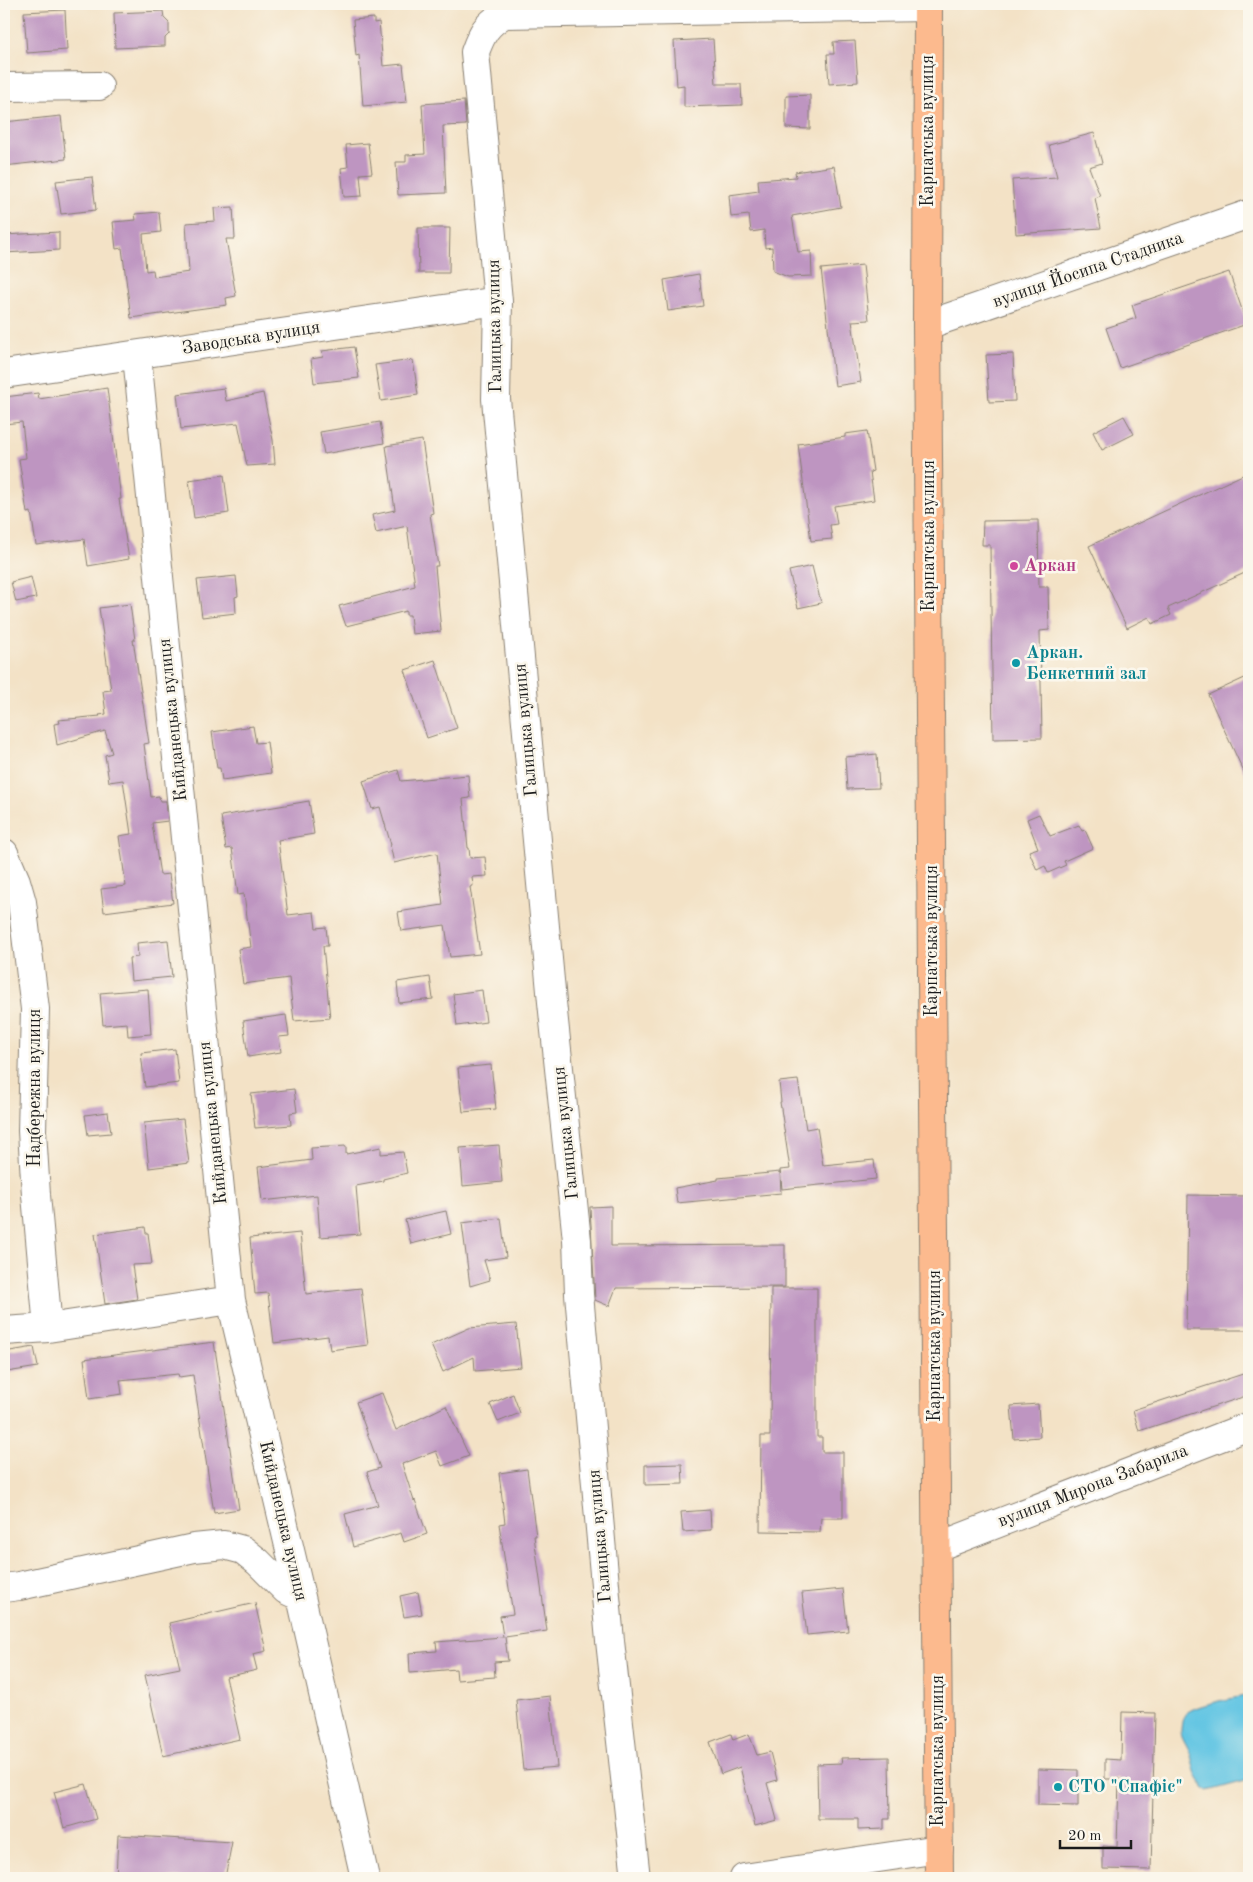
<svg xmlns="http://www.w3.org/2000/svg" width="1253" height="1882" font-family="'Old Standard TT',serif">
<rect width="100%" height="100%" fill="#fbf7ec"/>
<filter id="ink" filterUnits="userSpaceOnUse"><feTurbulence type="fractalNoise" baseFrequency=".02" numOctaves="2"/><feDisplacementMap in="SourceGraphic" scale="10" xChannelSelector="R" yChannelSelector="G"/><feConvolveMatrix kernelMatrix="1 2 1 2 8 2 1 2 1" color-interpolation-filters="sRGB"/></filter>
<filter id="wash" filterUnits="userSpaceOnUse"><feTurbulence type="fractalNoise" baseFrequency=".0096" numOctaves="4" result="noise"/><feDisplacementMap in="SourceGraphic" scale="20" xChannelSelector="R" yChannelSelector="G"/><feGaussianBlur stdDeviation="1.12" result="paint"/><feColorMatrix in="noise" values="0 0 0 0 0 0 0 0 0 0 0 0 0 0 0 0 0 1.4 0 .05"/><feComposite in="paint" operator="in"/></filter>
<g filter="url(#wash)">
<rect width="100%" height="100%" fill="#f3e2c6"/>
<!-- water -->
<path fill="#65c6e3" stroke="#407180" d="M 1249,1695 L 1249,1780 L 1208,1791 C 1193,1776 1196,1771 1190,1753 C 1188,1746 1182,1739 1181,1732 C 1181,1728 1182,1719 1184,1716 C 1189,1705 1236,1698 1249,1695 Z"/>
<g id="blocks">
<!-- building -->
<path fill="#be95c1" d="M 65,10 L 67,50 L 27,53 L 24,12 Z
M 163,11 L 164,18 L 169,23 L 169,34 L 165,38 L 165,46 L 115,48 L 114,13 Z
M 374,18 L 374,23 L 379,22 L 383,66 L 403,64 L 407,102 L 363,106 L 359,55 L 356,56 L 353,20 Z
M 713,39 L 716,84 L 741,84 L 742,105 L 684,107 L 684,85 L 677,86 L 674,41 Z
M 855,41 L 858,82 L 829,84 L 827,54 L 834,54 L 833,42 Z
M 810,95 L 810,129 L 786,128 L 786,96 Z
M 464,101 L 466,125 L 443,126 L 446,193 L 398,195 L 396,162 L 406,162 L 406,155 L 425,154 L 422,104 Z
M 61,116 L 66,159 L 4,166 L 4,122 Z
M 1094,133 L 1102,163 L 1089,167 L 1100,196 L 1095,198 L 1101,228 L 1016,234 L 1012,180 L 1057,177 L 1049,145 Z
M 368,143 L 372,173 L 360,174 L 362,196 L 344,197 L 341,168 L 348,167 L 346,145 Z
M 834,166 L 841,207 L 792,216 L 798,252 L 811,251 L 812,276 L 788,277 L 773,271 L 772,247 L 765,248 L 764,230 L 751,232 L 749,215 L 731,217 L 729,195 L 759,191 L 758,180 L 796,177 L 795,172 Z
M 92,177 L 96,210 L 61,214 L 56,181 Z
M 233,207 L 235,239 L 226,239 L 236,296 L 226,298 L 227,305 L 131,318 L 122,248 L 116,249 L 113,222 L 136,220 L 135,214 L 159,212 L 161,232 L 143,234 L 146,271 L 153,270 L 154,277 L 189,272 L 186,223 L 215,221 L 214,208 Z
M 418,228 L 450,228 L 449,273 L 419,273 Z
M 59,232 L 59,250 L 4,253 L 4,235 Z
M 863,265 L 869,320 L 852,321 L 861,382 L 835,386 L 821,269 Z
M 1229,272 L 1247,324 L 1120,368 L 1106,328 L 1136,318 L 1132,305 Z
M 699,274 L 703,306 L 668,311 L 664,280 Z
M 354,347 L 359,378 L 314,383 L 311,359 L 323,357 L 322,351 Z
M 1013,354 L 1015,401 L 989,402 L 986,355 Z
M 413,360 L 418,395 L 381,401 L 375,365 Z
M 107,388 L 121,499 L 119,499 L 129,559 L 88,566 L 84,539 L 36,545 L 31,512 L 27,513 L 19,459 L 26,458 L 22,422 L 4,424 L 4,397 L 38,393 L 39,399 Z
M 224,388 L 226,401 L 263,393 L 273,440 L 275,464 L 247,466 L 238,423 L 181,429 L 177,394 Z
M 1124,416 L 1134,434 L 1102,450 L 1093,432 Z
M 380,422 L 384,443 L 324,454 L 320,432 Z
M 867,431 L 873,471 L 870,472 L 874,500 L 834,506 L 837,524 L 830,525 L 832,539 L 811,541 L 798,444 L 845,437 L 845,434 Z
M 422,440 L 433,513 L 430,514 L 438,566 L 435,566 L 441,631 L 412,634 L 410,615 L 406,615 L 406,611 L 346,626 L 339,606 L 415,586 L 407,526 L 376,533 L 372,515 L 395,510 L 386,446 Z
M 1249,472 L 1249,571 L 1168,608 L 1171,615 L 1152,624 L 1149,617 L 1127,628 L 1089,546 Z
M 224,475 L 229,513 L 194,518 L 189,480 Z
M 1038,520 L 1039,587 L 1048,587 L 1049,630 L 1040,631 L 1042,738 L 993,739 L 990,545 L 982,545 L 983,521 Z
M 812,566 L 821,603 L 798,608 L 789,571 Z
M 236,576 L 238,596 L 235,597 L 236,613 L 202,617 L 197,580 Z
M 31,577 L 36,598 L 16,602 L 11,582 Z
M 130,604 L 135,640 L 133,640 L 149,743 L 144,744 L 151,797 L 159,796 L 160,801 L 166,801 L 168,821 L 152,823 L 160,875 L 169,874 L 173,903 L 104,912 L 101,889 L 126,886 L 119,836 L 131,834 L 123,780 L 109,782 L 105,755 L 112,753 L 105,731 L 57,745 L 54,724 L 60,723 L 59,720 L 100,716 L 99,715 L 106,714 L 103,691 L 111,690 L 99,608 Z
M 435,660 L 457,728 L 427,738 L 405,670 Z
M 1249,676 L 1249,783 L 1208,695 Z
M 253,726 L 256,743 L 267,742 L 271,773 L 222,780 L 220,768 L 217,768 L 212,732 Z
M 877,754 L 879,788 L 847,789 L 845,757 Z
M 398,770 L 401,781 L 468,775 L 470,798 L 463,799 L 468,848 L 469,848 L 470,858 L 485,857 L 487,876 L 472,877 L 473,886 L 470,887 L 480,954 L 450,957 L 445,925 L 401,931 L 398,912 L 443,905 L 437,853 L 394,863 L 390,845 L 391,845 L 380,807 L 372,809 L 363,781 Z
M 309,801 L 314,834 L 278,840 L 288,915 L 314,912 L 316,928 L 326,927 L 328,946 L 323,946 L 330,1018 L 294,1021 L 289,978 L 243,984 L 238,949 L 251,947 L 244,894 L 238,895 L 232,848 L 226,849 L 221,816 Z
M 1039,814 L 1050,836 L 1079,825 L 1082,831 L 1085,830 L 1093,848 L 1064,861 L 1066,865 L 1048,873 L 1045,866 L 1037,870 L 1029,851 L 1038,848 L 1027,819 Z
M 168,940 L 172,977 L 131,981 L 129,958 L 138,957 L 137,943 Z
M 430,977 L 433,999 L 399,1003 L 397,982 Z
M 148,989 L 151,1034 L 128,1036 L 127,1023 L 103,1025 L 100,993 Z
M 482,990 L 486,1022 L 457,1026 L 453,994 Z
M 286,1015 L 289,1036 L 279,1037 L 281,1052 L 248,1057 L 243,1021 Z
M 175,1049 L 179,1083 L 145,1087 L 141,1053 Z
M 491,1065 L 496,1109 L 463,1112 L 458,1068 Z
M 798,1080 L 806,1129 L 817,1127 L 823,1165 L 874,1160 L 876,1179 L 782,1189 L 780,1170 L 790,1169 L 780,1102 L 781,1102 L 779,1082 Z
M 294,1089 L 297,1112 L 290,1113 L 291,1125 L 255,1128 L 251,1094 Z
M 108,1112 L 111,1133 L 88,1135 L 85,1115 Z
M 183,1119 L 189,1163 L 149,1168 L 144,1123 Z
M 499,1145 L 502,1182 L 463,1186 L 460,1148 Z
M 346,1146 L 346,1154 L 381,1147 L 381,1154 L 403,1152 L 407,1173 L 383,1179 L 383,1181 L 356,1186 L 360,1234 L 320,1237 L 317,1195 L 262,1201 L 258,1167 L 312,1160 L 311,1148 Z
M 780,1172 L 781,1193 L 677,1203 L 675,1188 L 718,1180 L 718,1178 Z
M 1188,1195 L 1249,1196 L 1249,1330 L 1186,1330 Z
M 611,1206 L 611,1246 L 785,1245 L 785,1287 L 616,1288 L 609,1306 L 595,1300 L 590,1207 Z
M 446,1211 L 451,1234 L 411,1244 L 405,1220 Z
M 501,1218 L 506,1257 L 484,1260 L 490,1280 L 470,1286 L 462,1223 Z
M 145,1227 L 146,1233 L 148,1233 L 152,1264 L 132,1265 L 137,1299 L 105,1304 L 95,1234 Z
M 300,1233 L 306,1294 L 361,1288 L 368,1345 L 330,1350 L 328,1336 L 274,1343 L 268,1293 L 255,1294 L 250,1238 Z
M 771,1288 L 817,1288 L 817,1437 L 822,1437 L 822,1452 L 843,1452 L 843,1518 L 821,1518 L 820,1532 L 760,1531 L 761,1436 L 770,1436 Z
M 516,1324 L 521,1367 L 475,1371 L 474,1357 L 443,1372 L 431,1345 L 469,1328 Z
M 214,1342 L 239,1509 L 214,1513 L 193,1375 L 179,1377 L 178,1374 L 120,1380 L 122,1394 L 89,1399 L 84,1359 Z
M 34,1347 L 38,1367 L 7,1372 L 4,1352 Z
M 1249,1372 L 1249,1395 L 1139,1431 L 1133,1410 Z
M 382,1393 L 396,1430 L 446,1406 L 469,1456 L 442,1466 L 436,1451 L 402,1464 L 414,1501 L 415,1500 L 427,1534 L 404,1542 L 401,1533 L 353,1547 L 345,1514 L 378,1505 L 367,1472 L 380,1468 L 356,1402 Z
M 513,1394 L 520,1413 L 498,1422 L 490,1404 Z
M 1038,1404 L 1040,1437 L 1014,1439 L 1011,1406 Z
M 682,1464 L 683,1484 L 645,1485 L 645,1465 Z
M 527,1469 L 536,1536 L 534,1536 L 547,1631 L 505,1637 L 508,1661 L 494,1662 L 495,1677 L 457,1680 L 456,1669 L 410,1673 L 409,1653 L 437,1651 L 436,1642 L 503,1637 L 500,1616 L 513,1614 L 499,1524 L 505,1523 L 499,1473 Z
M 710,1510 L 711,1530 L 683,1532 L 681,1512 Z
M 843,1589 L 848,1631 L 807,1635 L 802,1593 Z
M 418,1592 L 422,1614 L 404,1617 L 400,1596 Z
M 255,1603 L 266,1651 L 253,1654 L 257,1670 L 226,1677 L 240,1739 L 163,1756 L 145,1675 L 180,1668 L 169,1623 Z
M 550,1696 L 557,1767 L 523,1770 L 516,1700 Z
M 1122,1712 L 1155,1713 L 1151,1870 L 1103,1869 L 1103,1846 L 1117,1847 L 1119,1779 L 1105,1779 L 1105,1759 L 1121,1760 Z
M 731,1734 L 733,1740 L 749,1734 L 757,1755 L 770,1752 L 777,1780 L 767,1783 L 777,1820 L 755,1826 L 740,1767 L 721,1774 L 710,1742 Z
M 889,1757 L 890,1819 L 884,1819 L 884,1829 L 858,1830 L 858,1819 L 818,1819 L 817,1764 L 842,1763 L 841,1758 Z
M 1038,1769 L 1078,1770 L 1078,1806 L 1038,1805 Z
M 86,1784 L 96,1819 L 64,1828 L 54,1792 Z
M 118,1835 L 232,1842 L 225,1878 L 116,1878 Z"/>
</g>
</g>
<g filter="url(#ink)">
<use href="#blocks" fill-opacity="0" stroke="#887f71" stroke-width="1"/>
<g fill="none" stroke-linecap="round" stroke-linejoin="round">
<defs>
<path id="minor" d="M 4,87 L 99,86
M 927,325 L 1249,214
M 137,356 L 231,1300 L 301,1597 L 365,1878
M 4,374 L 498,301
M 4,853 L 16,881 L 22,902 L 35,1009 L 32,1131 L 36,1195 L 48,1328
M 4,1331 L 48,1328 L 231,1300
M 937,1547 L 1249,1426
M 4,1588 L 19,1586 L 194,1548 L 224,1545 L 243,1550 L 258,1562 L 286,1590 L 301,1597
M 636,1878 L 610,1641 L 579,1294 L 577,1240 L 552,1002 L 496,399 L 498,301 L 475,52 C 482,33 486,25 504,14 L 928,7
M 744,1878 L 939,1849"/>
<path id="primary" d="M 928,4 L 927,325 L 939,1878"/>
</defs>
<!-- minor casing -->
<use href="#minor" stroke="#887f71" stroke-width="30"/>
<!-- primary casing -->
<use href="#primary" stroke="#887f71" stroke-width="30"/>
<!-- minor -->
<use href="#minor" stroke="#fff" stroke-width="28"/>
<!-- primary -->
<use href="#primary" stroke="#fcba8e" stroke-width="28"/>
</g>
</g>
<!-- markers -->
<circle fill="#d1479c" stroke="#fbf7ec" stroke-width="2" cx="1014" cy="566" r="5"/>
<g fill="#0f9aa8" stroke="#fbf7ec" stroke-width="2">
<circle cx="1016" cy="663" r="5"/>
<circle cx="1058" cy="1787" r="5"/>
</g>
<g text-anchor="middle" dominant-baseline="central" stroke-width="5" stroke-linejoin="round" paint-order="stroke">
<!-- street labels -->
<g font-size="18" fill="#1c1c1c" stroke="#fbf7ec">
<text transform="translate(928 131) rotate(-90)">Карпатська вулиця</text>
<text transform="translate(1088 270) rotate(-19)">вулиця Йосипа Стадника</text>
<text transform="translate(495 326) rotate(-91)">Галицька вулиця</text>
<text transform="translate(251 338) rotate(-9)">Заводська вулиця</text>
<text transform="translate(929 536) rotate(-90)">Карпатська вулиця</text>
<text transform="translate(173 720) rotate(-96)">Кийданецька вулиця</text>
<text transform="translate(526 730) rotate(-95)">Галицька вулиця</text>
<text transform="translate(932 941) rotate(-90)">Карпатська вулиця</text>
<text transform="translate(35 1088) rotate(-90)">Надбережна вулиця</text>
<text transform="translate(213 1123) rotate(-96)">Кийданецька вулиця</text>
<text transform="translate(566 1133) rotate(-96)">Галицька вулиця</text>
<text transform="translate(935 1346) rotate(-90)">Карпатська вулиця</text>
<text transform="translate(1093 1486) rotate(-21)">вулиця Мирона Забарила</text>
<text transform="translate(283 1521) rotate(77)">Кийданецька вулиця</text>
<text transform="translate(600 1536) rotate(-95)">Галицька вулиця</text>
<text transform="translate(938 1751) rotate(-90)">Карпатська вулиця</text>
</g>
<!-- hotel labels -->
<g font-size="18" font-weight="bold" fill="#b23c85" stroke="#fbf7ec" text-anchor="start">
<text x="1024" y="566">Аркан</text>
</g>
<!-- culture labels -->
<g font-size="18" font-weight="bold" fill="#0d838f" stroke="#fbf7ec" text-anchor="start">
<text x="1026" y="653">Аркан.<tspan x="1026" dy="21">Бенкетний зал</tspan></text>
<text x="1068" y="1787">СТО "Спафіс"</text>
</g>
</g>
<!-- margin -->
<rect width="1253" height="1882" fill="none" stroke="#fbf7ec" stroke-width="20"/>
<!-- scale -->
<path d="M1060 1840v8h71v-8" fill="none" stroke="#1c1c1c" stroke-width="2.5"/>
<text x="1068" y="1840" font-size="15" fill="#1c1c1c" stroke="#fbf7ec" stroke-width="4" paint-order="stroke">20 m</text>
</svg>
